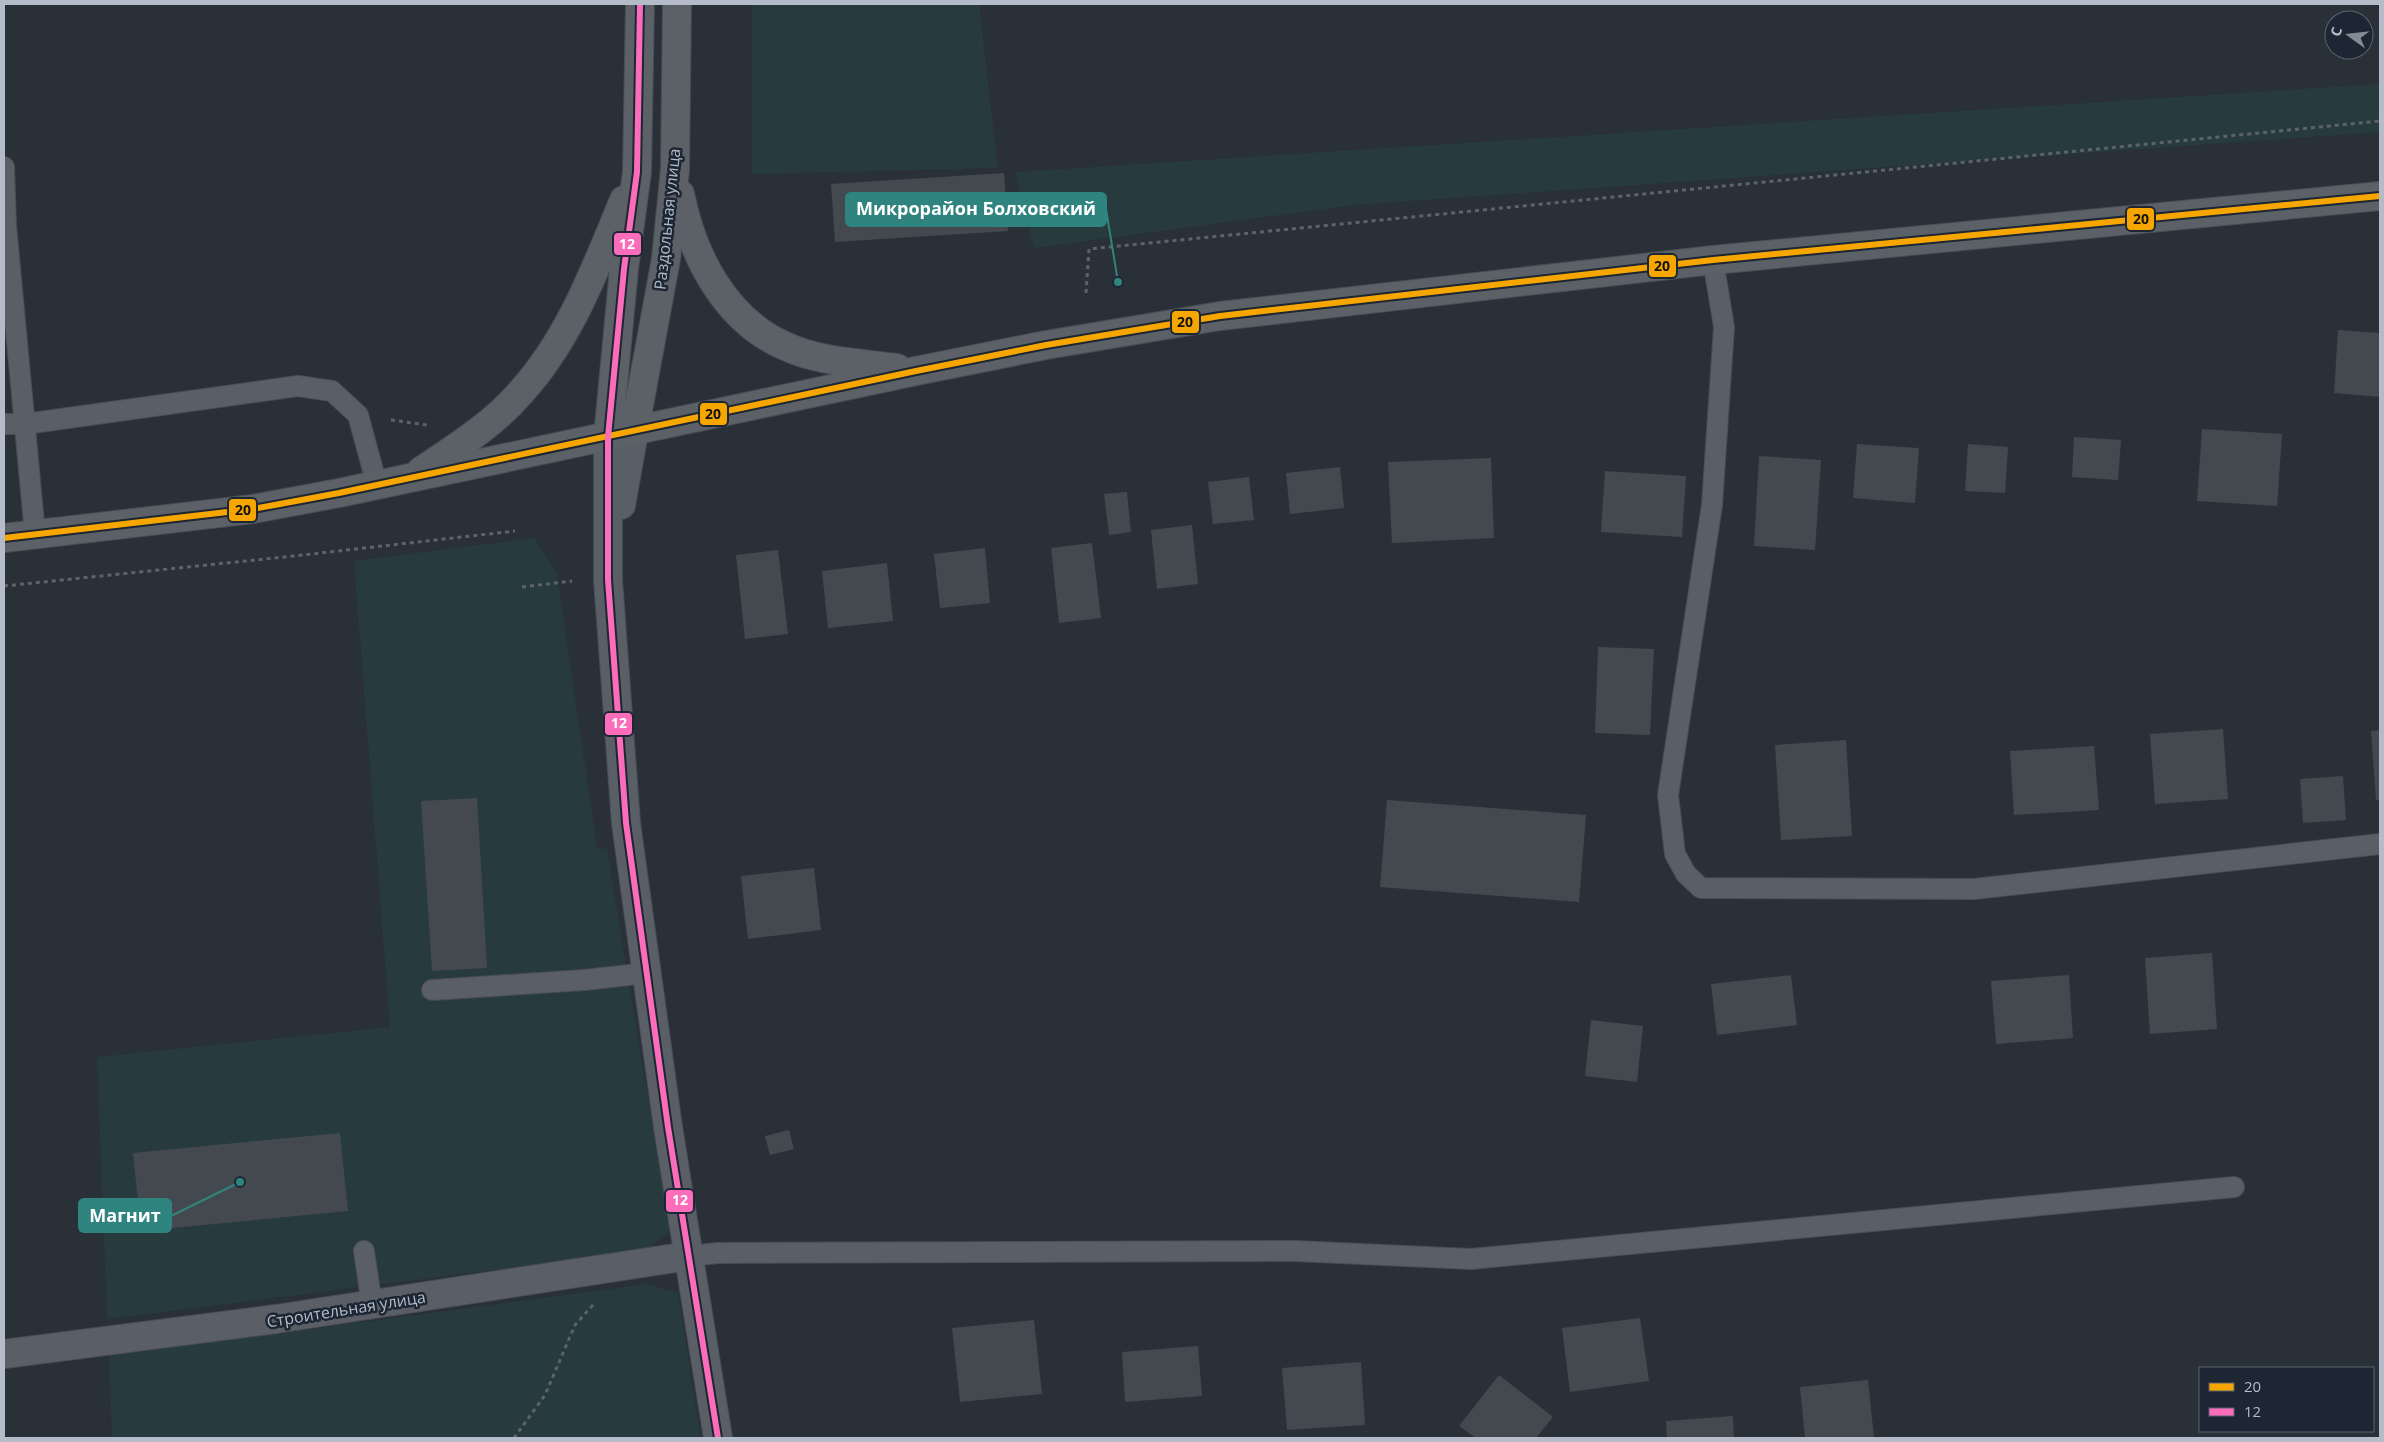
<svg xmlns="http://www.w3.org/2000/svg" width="2384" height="1442" font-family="'Open Sans',sans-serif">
<rect width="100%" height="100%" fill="#2a3038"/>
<!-- green -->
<path fill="#273a3e" d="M 752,4 L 979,4 L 998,168 L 752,174 Z
M 2380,84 L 2380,132 L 1354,205 L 1034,248 L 1015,172 Z
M 534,538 L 557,572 L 597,849 L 607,848 L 670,1232 L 644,1251 L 107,1319 L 97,1057 L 390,1027 L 354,561 Z
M 647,1284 L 678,1293 L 701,1438 L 112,1438 L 109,1356 Z"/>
<!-- building -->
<path fill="#444950" d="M 1004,173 L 1008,231 L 835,242 L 831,184 Z
M 2338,330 L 2380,333 L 2380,397 L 2334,393 Z
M 2202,429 L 2282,434 L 2277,506 L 2197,501 Z
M 2074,437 L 2121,440 L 2118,480 L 2072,477 Z
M 1857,444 L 1919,448 L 1915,503 L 1853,498 Z
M 1968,444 L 2008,447 L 2005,493 L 1965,491 Z
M 1759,456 L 1821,460 L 1815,550 L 1754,546 Z
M 1491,458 L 1494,538 L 1392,543 L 1388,462 Z
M 1340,467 L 1344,508 L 1290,514 L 1286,473 Z
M 1605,471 L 1686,476 L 1682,537 L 1601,532 Z
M 1249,477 L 1254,520 L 1213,524 L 1208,482 Z
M 1127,492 L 1131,532 L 1109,535 L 1104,494 Z
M 1192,525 L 1198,584 L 1157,589 L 1151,530 Z
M 1092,543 L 1101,618 L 1059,623 L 1051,548 Z
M 985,548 L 990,603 L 940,608 L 934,554 Z
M 778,550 L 788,634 L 745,639 L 736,555 Z
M 887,563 L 893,621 L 828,628 L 822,571 Z
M 1598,647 L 1654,649 L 1650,735 L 1595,733 Z
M 2223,729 L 2228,799 L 2155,804 L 2150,734 Z
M 2380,730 L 2380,800 L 2376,800 L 2371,731 Z
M 1846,740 L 1852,836 L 1781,840 L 1775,745 Z
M 2094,746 L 2099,810 L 2014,815 L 2010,751 Z
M 2343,776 L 2346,820 L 2303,823 L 2300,779 Z
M 477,798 L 487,968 L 432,971 L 421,801 Z
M 1387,800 L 1586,815 L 1579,902 L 1380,887 Z
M 814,868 L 821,930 L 748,939 L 741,876 Z
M 2212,953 L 2217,1029 L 2150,1034 L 2145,958 Z
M 1791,975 L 1797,1025 L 1717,1035 L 1711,984 Z
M 2069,975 L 2073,1038 L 1996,1044 L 1991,981 Z
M 1591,1020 L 1643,1026 L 1637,1082 L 1585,1076 Z
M 789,1130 L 794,1149 L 770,1155 L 765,1136 Z
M 340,1133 L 348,1211 L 141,1231 L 133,1153 Z
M 1640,1318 L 1649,1381 L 1570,1392 L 1562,1328 Z
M 1034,1320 L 1042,1394 L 960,1402 L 952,1328 Z
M 1198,1346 L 1202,1396 L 1125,1402 L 1122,1352 Z
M 1361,1362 L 1365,1425 L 1287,1430 L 1282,1368 Z
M 1499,1375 L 1553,1417 L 1536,1438 L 1476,1438 L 1459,1426 Z
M 1868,1380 L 1874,1438 L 1805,1438 L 1800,1387 Z
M 1733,1416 L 1734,1438 L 1667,1438 L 1666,1421 Z"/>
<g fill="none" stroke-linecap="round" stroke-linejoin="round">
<defs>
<path id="service" d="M 4,167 L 6,225 L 35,534
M 1713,260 L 1724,327 L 1712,505 L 1668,795 L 1675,854 L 1686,874 L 1701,888 L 1974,889 L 2380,844
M 4,424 L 25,424 L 298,386 L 332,391 L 358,415 L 377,485
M 432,990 L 584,980 L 647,973
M 364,1251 L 372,1305
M 688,1256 L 718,1253 L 1295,1251 L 1471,1259 L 2234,1187"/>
<path id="minor" d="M 4,1354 L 276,1319 L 688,1256"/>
<path id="tertiary" d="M 608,437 L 608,580 L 626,823 L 668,1127 L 718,1438
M 621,505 L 634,432"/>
<path id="primary" d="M 680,194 C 692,255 725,320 785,346 C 819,362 860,363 897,368
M 634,432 L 666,259 L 675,169 L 677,4
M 608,437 L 624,269 L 637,172 L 640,4
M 421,471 C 457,447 494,424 522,391 C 571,336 596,267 624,200
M 4,538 L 253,509 L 339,493 L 916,371 L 1046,345 L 1220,316 L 1713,260 L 2380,196"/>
</defs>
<!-- service casing -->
<use href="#service" stroke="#484c53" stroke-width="22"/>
<!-- minor casing -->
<use href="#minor" stroke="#484c53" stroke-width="30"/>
<!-- tertiary casing -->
<use href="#tertiary" stroke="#484c53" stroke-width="30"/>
<!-- primary casing -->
<use href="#primary" stroke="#484c55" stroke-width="30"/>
<!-- path -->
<path stroke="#5d636a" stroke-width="3" stroke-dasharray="4 4" stroke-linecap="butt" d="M 1086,293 L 1089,249 L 2380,121
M 391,420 L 427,425
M 4,586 L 294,556 L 515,531
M 522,587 L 572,581
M 514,1438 L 545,1395 L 575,1325 L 593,1305"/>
<!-- service -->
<use href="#service" stroke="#5a5e66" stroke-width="20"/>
<!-- minor -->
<use href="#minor" stroke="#5a5e66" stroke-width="28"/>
<!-- tertiary -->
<use href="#tertiary" stroke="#5a5e66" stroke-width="28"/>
<!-- primary -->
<use href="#primary" stroke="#5c6168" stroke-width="28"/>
<defs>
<path id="bus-1" d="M 4,538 L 253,509 L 339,493 L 916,371 L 1046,345 L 1220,316 L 1713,260 L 2380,196"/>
<path id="bus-2" d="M 640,4 L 637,172 L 624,269 L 608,437 L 608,580 L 626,823 L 668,1127 L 718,1438"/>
</defs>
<!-- bus-1 casing -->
<use href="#bus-1" stroke="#1d2633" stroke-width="10"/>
<!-- bus-2 casing -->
<use href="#bus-2" stroke="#1d2633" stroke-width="10"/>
<!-- bus-1 -->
<use href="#bus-1" stroke="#f7a600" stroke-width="6"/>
<!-- bus-2 -->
<use href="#bus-2" stroke="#fb6dba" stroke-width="6"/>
</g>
<g text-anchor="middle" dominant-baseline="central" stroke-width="5" stroke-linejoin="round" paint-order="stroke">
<!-- street labels -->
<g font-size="16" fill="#b4bcc9" stroke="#1d2633">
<text transform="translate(667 219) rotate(-84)">Раздольная улица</text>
<text transform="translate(346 1309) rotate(-9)">Строительная улица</text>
</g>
</g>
<!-- callouts -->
<path fill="none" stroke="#308480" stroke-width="2" d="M1118 282L1106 209M240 1182L171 1216"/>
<g fill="#308480" stroke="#1d2633" stroke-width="2">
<circle cx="1118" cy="282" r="5"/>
<circle cx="240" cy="1182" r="5"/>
</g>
<g fill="#308480" stroke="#308480" stroke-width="2">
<rect x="846" y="193" width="260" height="33" rx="5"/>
<rect x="79" y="1199" width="92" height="33" rx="5"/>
</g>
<g font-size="18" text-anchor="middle" font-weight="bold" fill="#fff">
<text x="976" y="215">Микрорайон Болховский</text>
<text x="125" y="1222">Магнит</text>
</g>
<g stroke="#1d2633" stroke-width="2">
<rect x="2126" y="207" width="29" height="24" rx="5" fill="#f7a600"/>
<rect x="613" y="232" width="29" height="24" rx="5" fill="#fb6dba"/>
<rect x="1648" y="254" width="29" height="24" rx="5" fill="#f7a600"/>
<rect x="1171" y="310" width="29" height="24" rx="5" fill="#f7a600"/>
<rect x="699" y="402" width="29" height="24" rx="5" fill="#f7a600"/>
<rect x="228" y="498" width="29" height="24" rx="5" fill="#f7a600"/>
<rect x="604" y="712" width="29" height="24" rx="5" fill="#fb6dba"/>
<rect x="665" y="1189" width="29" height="24" rx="5" fill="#fb6dba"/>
</g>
<g font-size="14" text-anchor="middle" font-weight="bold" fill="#fff">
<text x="627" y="249">12</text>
<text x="619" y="728">12</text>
<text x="680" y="1205">12</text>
</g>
<g font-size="14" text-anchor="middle" font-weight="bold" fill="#111">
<text x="2141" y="224">20</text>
<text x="1662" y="271">20</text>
<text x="1185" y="327">20</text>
<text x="713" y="419">20</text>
<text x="243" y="515">20</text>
</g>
<!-- border -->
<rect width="2384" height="1442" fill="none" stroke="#b4bcc9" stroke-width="10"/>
<!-- legend -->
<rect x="2199" y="1367" width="175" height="65" fill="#1d2633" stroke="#59626f"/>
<rect x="2209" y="1383" width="25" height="8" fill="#f7a600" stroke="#59626f"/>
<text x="2244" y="1392" font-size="15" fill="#b4bcc9">20</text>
<rect x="2209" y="1408" width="25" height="8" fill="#fb6dba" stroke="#59626f"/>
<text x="2244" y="1417" font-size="15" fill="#b4bcc9">12</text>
<!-- north arrow -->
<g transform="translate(2349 35) rotate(285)"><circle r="24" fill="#1d2633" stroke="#59626f"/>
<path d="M0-4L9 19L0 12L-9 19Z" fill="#848b96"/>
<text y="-8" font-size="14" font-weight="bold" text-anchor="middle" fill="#b4bcc9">С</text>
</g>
</svg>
